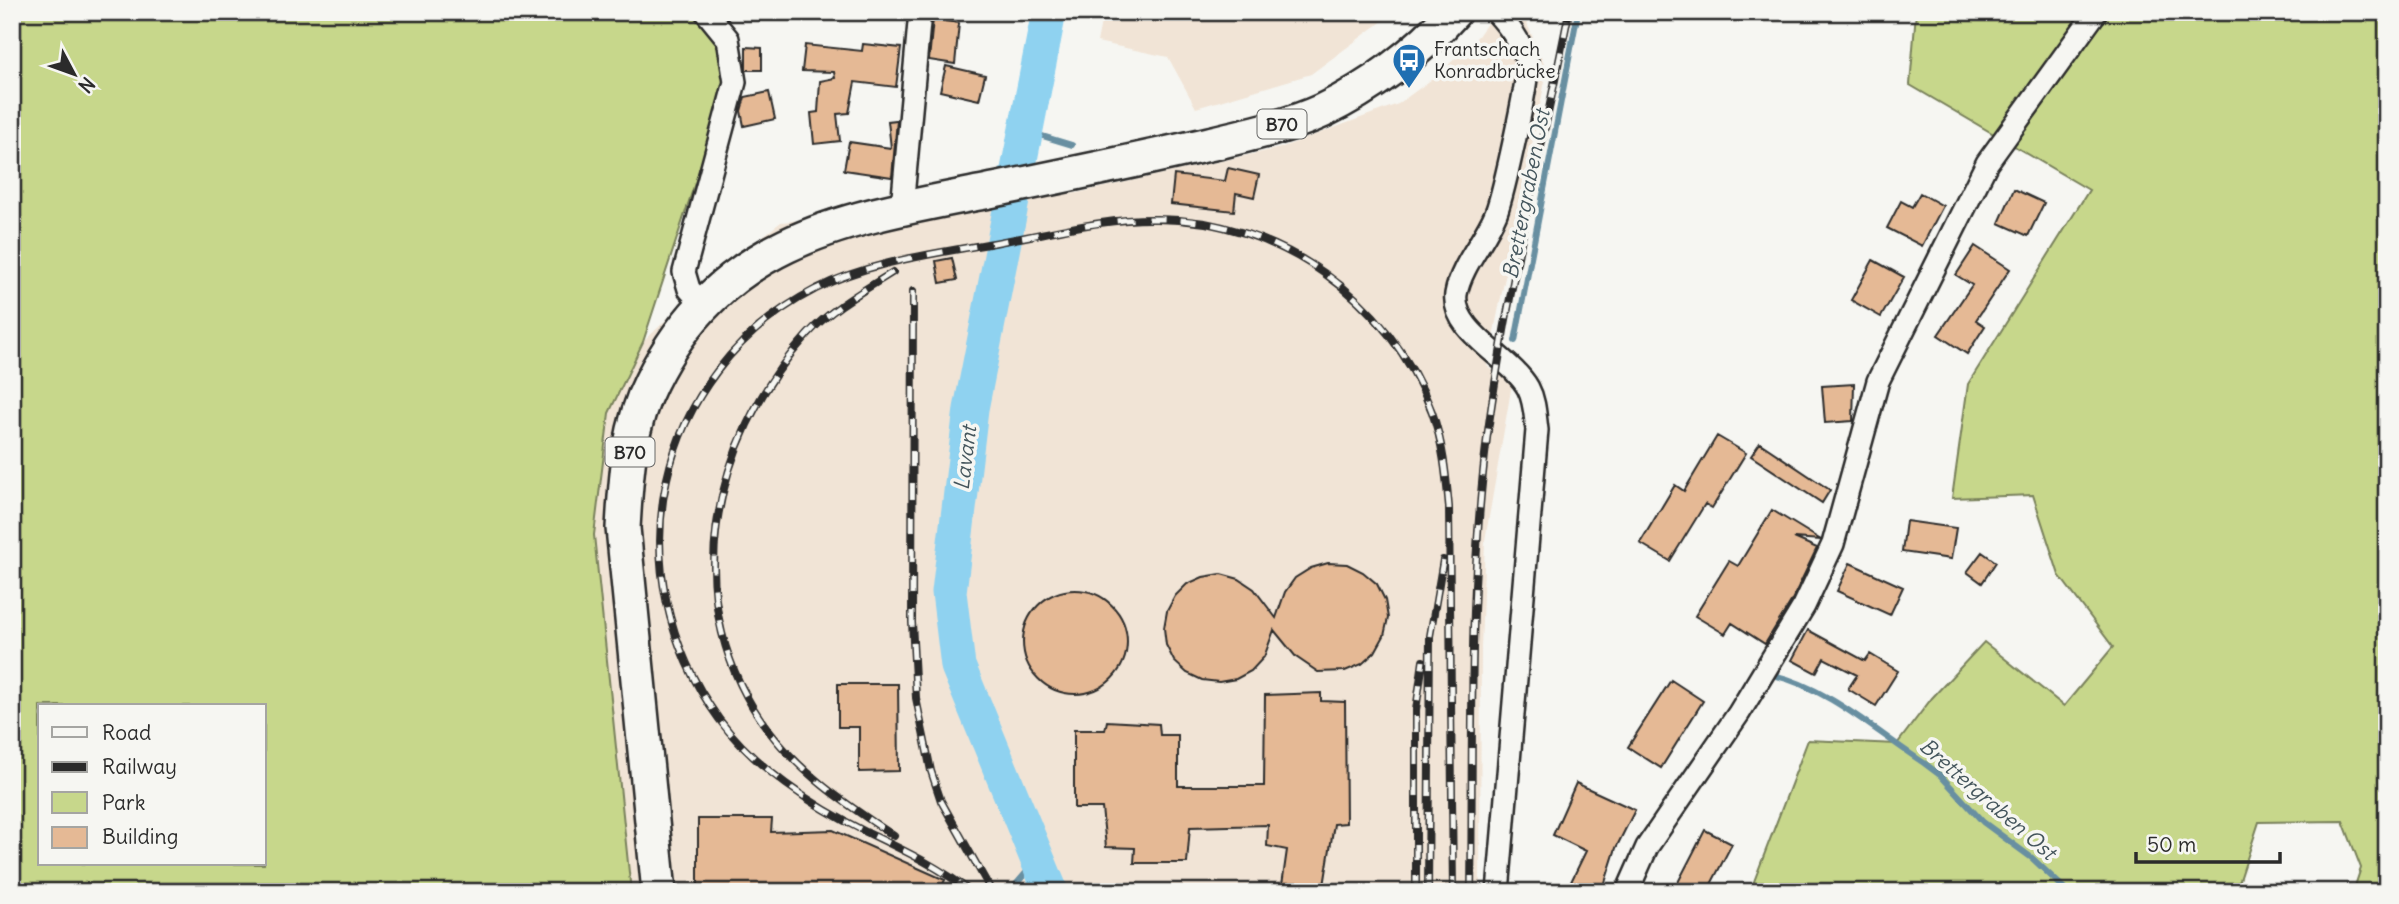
<svg xmlns="http://www.w3.org/2000/svg" width="2399" height="904" font-family="Delius,sans-serif">
<rect width="100%" height="100%" fill="#f6f6f2"/>
<filter id="ink" filterUnits="userSpaceOnUse"><feTurbulence type="fractalNoise" baseFrequency=".0143" numOctaves="2"/><feDisplacementMap in="SourceGraphic" scale="14" xChannelSelector="R" yChannelSelector="G"/><feConvolveMatrix kernelMatrix="1 2 1 2 8 2 1 2 1" color-interpolation-filters="sRGB"/></filter>
<g filter="url(#ink)">
<!-- built -->
<path fill="#f1e4d6" d="M 1103,12 L 1395,12 L 1311,74 L 1196,108 L 1168,57 L 1097,42 Z
M 1495,12 L 1522,12 L 1547,71 L 1487,366 L 1512,384 L 1485,540 L 1481,648 L 1480,892 L 631,892 L 594,535 L 609,413 L 643,342 L 710,278 L 781,222 L 1077,193 L 1280,148 L 1398,104 L 1439,74 L 1478,36 Z"/>
<!-- green -->
<path fill="#c7d78b" stroke="#79815b" stroke-width="2" fill-rule="evenodd" d="M 12,12 L 690,12 L 723,46 L 727,85 L 643,342 L 609,413 L 594,535 L 631,892 L 12,892 ZM 40,706 L 264,706 L 264,864 L 40,864 Z
M 1916,12 L 2387,12 L 2387,892 L 2353,892 L 2361,868 L 2343,821 L 2259,822 L 2236,892 L 1750,892 L 1808,740 L 1897,744 L 1932,698 L 1984,642 L 2064,706 L 2113,647 L 2059,575 L 2033,495 L 1952,498 L 1968,384 L 2089,190 L 1910,85 Z"/>
<g fill="none" stroke-linecap="round" stroke-linejoin="round">
<!-- stream -->
<path stroke="#678fa1" stroke-width="6" d="M 1026,131 L 1072,145
M 1515,341 L 1578,12
M 1773,675 C 1829,688 1876,732 1924,763 L 1940,775 L 1983,822 L 2032,858 L 2068,892
M 1012,889 L 1038,859"/>
<!-- river -->
<path stroke="#8fd2f0" stroke-width="35" d="M 1049,12 L 971,409 L 949,592 L 958,666 L 1051,892"/>
</g>
<!-- building -->
<path fill="#e5b995" stroke="#2b2b2b" stroke-width="2" d="M 933,19 L 959,23 L 955,64 L 929,60 Z
M 863,44 L 901,48 L 896,87 L 855,82 L 849,113 L 837,114 L 840,141 L 814,144 L 811,113 L 818,112 L 820,81 L 835,78 L 834,72 L 802,71 L 805,45 L 862,51 Z
M 746,47 L 762,48 L 762,70 L 746,70 Z
M 946,66 L 985,75 L 979,100 L 940,91 Z
M 769,92 L 775,119 L 744,126 L 741,111 L 745,97 Z
M 897,120 L 892,177 L 844,170 L 849,142 L 891,148 L 888,121 Z
M 1228,168 L 1259,175 L 1254,197 L 1236,193 L 1234,211 L 1171,204 L 1174,175 L 1225,181 Z
M 2014,189 L 2044,203 L 2028,236 L 1999,223 Z
M 1920,193 L 1943,206 L 1922,246 L 1887,228 L 1901,201 L 1912,207 Z
M 1975,246 L 2010,269 L 1976,320 L 1985,326 L 1967,354 L 1938,335 L 1972,285 L 1956,275 Z
M 952,258 L 957,280 L 940,283 L 936,261 Z
M 1873,260 L 1904,277 L 1881,317 L 1851,300 Z
M 1854,384 L 1853,421 L 1825,423 L 1822,386 Z
M 1717,436 L 1746,453 L 1712,508 L 1705,504 L 1670,561 L 1640,543 L 1675,485 L 1684,491 Z
M 1760,443 L 1830,490 L 1822,503 L 1751,456 Z
M 1772,510 L 1821,540 L 1794,538 L 1817,548 L 1792,600 L 1765,644 L 1732,623 L 1725,634 L 1695,616 L 1729,561 L 1738,566 Z
M 1906,521 L 1956,528 L 1951,559 L 1902,552 Z
M 1982,552 L 1996,562 L 1982,583 L 1967,572 Z
M 1328,563 L 1347,564 L 1363,572 L 1377,584 L 1385,600 L 1388,618 L 1384,636 L 1375,652 L 1362,664 L 1345,671 L 1318,672 L 1296,657 L 1274,630 L 1264,657 L 1251,671 L 1236,679 L 1219,682 L 1202,680 L 1187,673 L 1174,661 L 1166,645 L 1164,628 L 1167,611 L 1175,596 L 1187,584 L 1203,577 L 1221,574 L 1239,579 L 1254,589 L 1276,618 L 1285,592 L 1295,578 L 1311,568 Z
M 1850,563 L 1903,587 L 1890,615 L 1837,591 Z
M1023 642a52 52 0 1 1 104 0a52 52 0 1 1-104 0Z
M 1808,630 L 1865,661 L 1870,654 L 1898,671 L 1876,706 L 1848,689 L 1857,675 L 1824,658 L 1816,673 L 1792,660 Z
M 1671,680 L 1703,701 L 1661,768 L 1628,747 Z
M 838,684 L 898,684 L 899,771 L 859,772 L 859,727 L 838,727 Z
M 1321,693 L 1321,701 L 1345,702 L 1346,823 L 1334,824 L 1323,892 L 1281,892 L 1287,850 L 1267,846 L 1268,825 L 1190,827 L 1187,863 L 1134,863 L 1135,848 L 1106,847 L 1102,808 L 1074,808 L 1074,730 L 1105,730 L 1107,721 L 1159,724 L 1160,735 L 1178,735 L 1178,786 L 1264,786 L 1265,695 Z
M 1576,783 L 1635,810 L 1616,848 L 1602,892 L 1566,892 L 1586,851 L 1553,835 Z
M 698,819 L 772,819 L 771,832 L 833,830 L 945,880 L 939,892 L 698,892 Z
M 1705,830 L 1732,844 L 1707,892 L 1673,892 Z"/>
<g fill="none" stroke-linecap="round" stroke-linejoin="round">
<defs>
<path id="street" d="M 1496,12 C 1509,26 1522,43 1527,62 C 1530,77 1503,195 1496,213 C 1485,240 1461,266 1456,294 C 1451,332 1511,357 1528,388 C 1535,401 1535,416 1537,430 L 1498,892
M 902,208 L 920,12
M 703,305 L 689,289 L 684,272 L 735,82 L 728,39 L 706,12
M 1627,892 L 1647,847 L 1739,713 L 1804,606 L 1833,544 L 1878,381 L 1987,163 L 2096,12"/>
<path id="primary" d="M 659,892 L 623,528 C 626,479 628,427 651,382 C 723,237 845,219 989,191 C 1062,176 1136,161 1209,144 C 1246,135 1287,127 1322,111 C 1370,88 1419,52 1454,12"/>
</defs>
<!-- street casing -->
<use href="#street" stroke="#2b2b2b" stroke-width="26"/>
<!-- primary casing -->
<use href="#primary" stroke="#2b2b2b" stroke-width="38"/>
<!-- street -->
<use href="#street" stroke="#f6f6f2" stroke-width="21"/>
<!-- primary -->
<use href="#primary" stroke="#f6f6f2" stroke-width="33"/>
<defs>
<path id="rail" d="M 893,272 C 863,291 832,308 808,334 C 709,442 676,609 769,731 C 803,776 848,805 894,836
M 913,291 L 912,622 L 916,698 L 931,771 L 941,801 L 992,892
M 971,892 C 938,866 903,850 866,832 C 813,806 754,767 719,719 C 613,572 653,373 816,289 C 872,260 943,253 1004,241 C 1055,232 1105,218 1157,219 C 1278,219 1390,299 1432,412 C 1443,443 1446,474 1449,507 L 1453,892
M 1416,892 L 1416,710 L 1423,661
M 1428,892 L 1430,636 L 1443,560
M 1471,892 C 1473,741 1468,588 1487,438 C 1506,295 1541,153 1569,12"/>
</defs>
<!-- rail casing -->
<use href="#rail" stroke="#2b2b2b" stroke-width="8"/>
<!-- rail -->
<use href="#rail" stroke="#f6f6f2" stroke-width="5" stroke-dasharray="16" stroke-linecap="butt"/>
</g>
</g>
<!-- icons -->
<defs>
<symbol id="bus-pin" viewBox="-11 -11 22 30"><path d="M0 17L-7.5 6A9.5 9.5 0 1 1 7.5 6Z" fill="#1f6fb2" stroke="#f6f6f2"/><path d="M-5-6H5V4H4V6H2V4H-2V6H-4V4H-5ZM-3.5-4V0h7V-4ZM-3.5 1.2v1.5H-2V1.2ZM2 1.2v1.5H3.5V1.2Z" fill="#fff"/></symbol>
</defs>
<g fill-rule="evenodd">
<use href="#bus-pin" x="1390" y="41" width="38" height="52"/>
</g>
<g text-anchor="middle" dominant-baseline="central" stroke-width="7" stroke-linejoin="round" paint-order="stroke">
<!-- shield labels -->
<g fill="#f6f6f2" stroke="#686867" stroke-width="2">
<rect x="1257.5" y="109.5" width="49" height="29" rx="5"/>
<rect x="605.5" y="437.5" width="49" height="29" rx="5"/>
</g>
<g font-size="18" font-weight="bold" fill="#2b2b2b">
<text x="1282" y="124">B70</text>
<text x="630" y="452">B70</text>
</g>
<!-- poi labels -->
<g font-size="19" fill="#2b2b2b" stroke="#f6f6f2" text-anchor="start">
<text x="1434" y="49">Frantschach<tspan x="1434" dy="22">Konradbrücke</tspan></text>
</g>
<!-- water labels -->
<g font-size="21" font-style="italic" fill="#44555c" stroke="#f6f6f2">
<text transform="translate(1526 194) rotate(-79)">Brettergraben Ost</text>
<text transform="translate(965 458) rotate(-83)">Lavant</text>
<text transform="translate(1988 799) rotate(41)">Brettergraben Ost</text>
</g>
</g>
<!-- margin -->
<rect width="2399" height="904" fill="none" stroke="#f6f6f2" stroke-width="42"/>
<rect x="21" y="21" width="2357" height="862" fill="none" stroke="#2b2b2b" stroke-width="2.5" filter="url(#ink)"/>
<!-- legend -->
<rect x="38" y="704" width="228" height="161" fill="#f6f6f2" stroke="#a5a5a2" stroke-width="2"/>
<rect x="52" y="727" width="35" height="10" fill="#f6f6f2" stroke="#a5a5a2" stroke-width="2"/>
<text x="102" y="740" font-size="21" fill="#2b2b2b">Road</text>
<rect x="52" y="762" width="35" height="10" fill="#2b2b2b" stroke="#a5a5a2" stroke-width="2"/>
<text x="102" y="774" font-size="21" fill="#2b2b2b">Railway</text>
<rect x="52" y="792" width="35" height="21" fill="#c7d78b" stroke="#a5a5a2" stroke-width="2"/>
<text x="102" y="810" font-size="21" fill="#2b2b2b">Park</text>
<rect x="52" y="827" width="35" height="21" fill="#e5b995" stroke="#a5a5a2" stroke-width="2"/>
<text x="102" y="844" font-size="21" fill="#2b2b2b">Building</text>
<!-- north arrow -->
<g transform="translate(74 74) rotate(131)" stroke="#f6f6f2" stroke-width="5" paint-order="stroke">
<path d="M0-5L12 26L0 18L-12 26Z" fill="#2b2b2b"/>
<text y="-10" font-size="19" font-weight="bold" text-anchor="middle" fill="#2b2b2b">N</text>
</g>
<!-- scale -->
<path d="M2136 852v10h144v-10" fill="none" stroke="#2b2b2b" stroke-width="3.5"/>
<text x="2147" y="852" font-size="21" fill="#2b2b2b" stroke="#f6f6f2" stroke-width="5" paint-order="stroke">50 m</text>
</svg>
